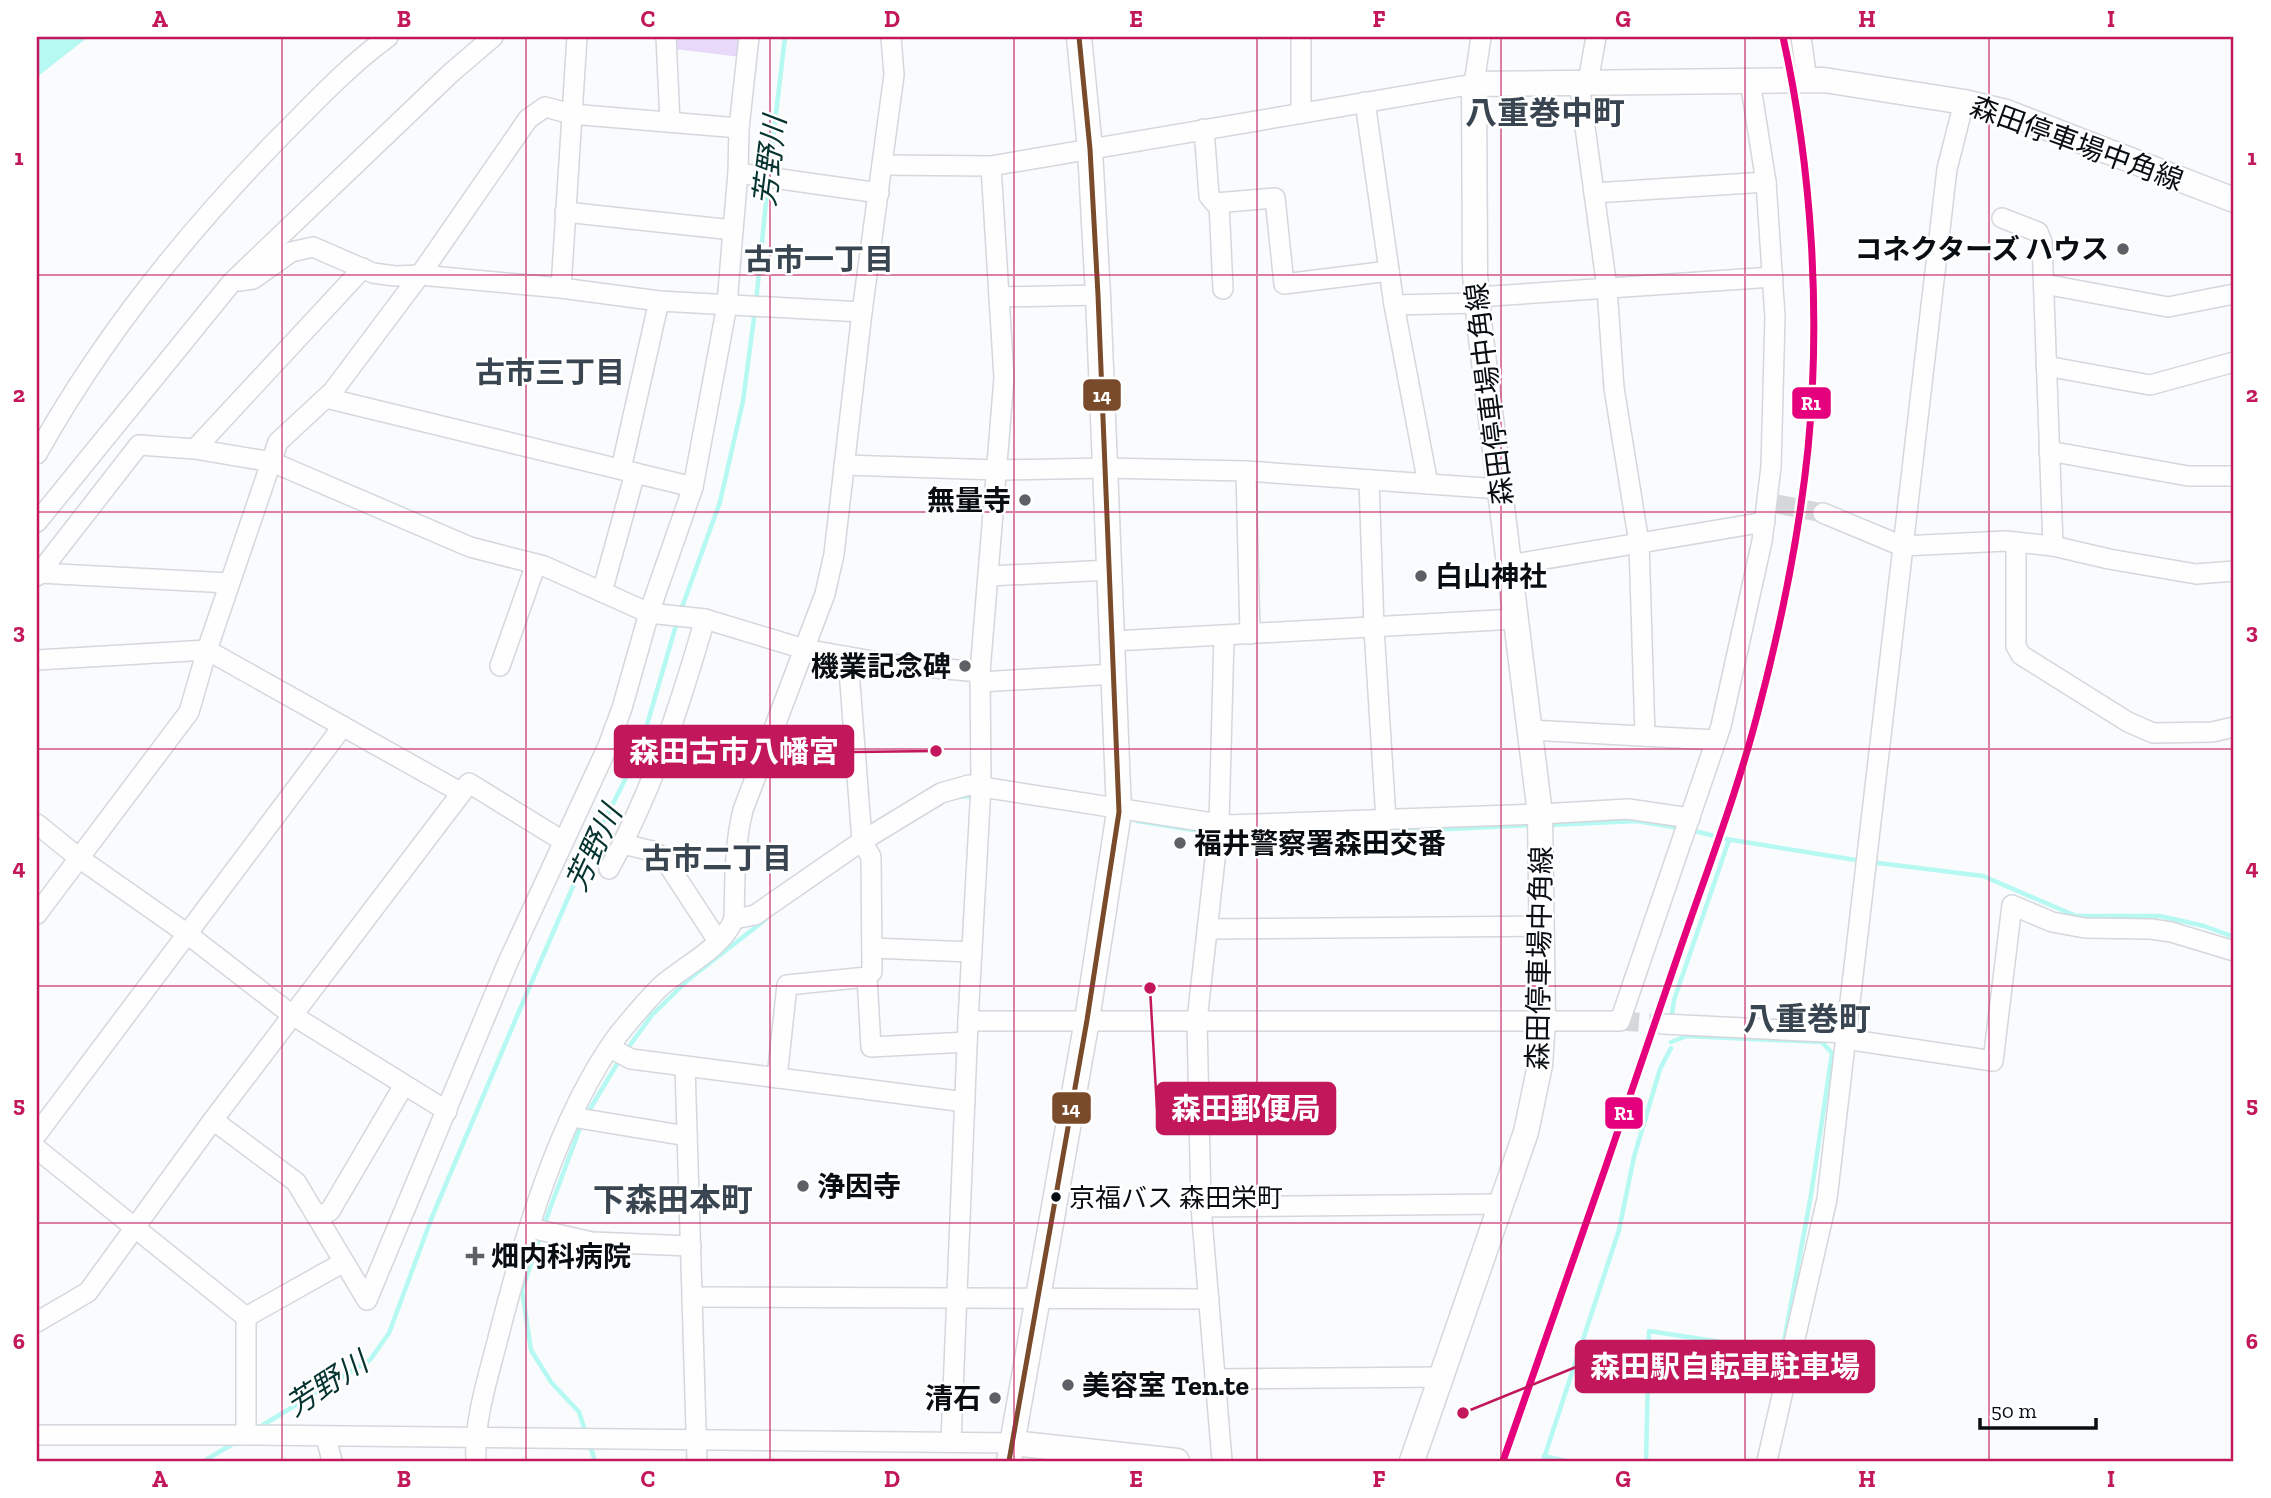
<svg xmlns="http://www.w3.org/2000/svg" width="2271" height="1498" viewBox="0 0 2271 1498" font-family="'Zilla Slab','Noto Sans JP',serif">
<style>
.green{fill:#e8d9fb}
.water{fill:#b6f8f2}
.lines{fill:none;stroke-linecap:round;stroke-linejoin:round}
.stream{stroke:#b6f8f2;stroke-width:4.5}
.minor-tunnel{stroke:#d5d7da;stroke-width:19;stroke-dasharray:19 10;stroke-linecap:butt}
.minor-casing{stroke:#d4d7dc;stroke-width:22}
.major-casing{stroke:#d4d7dc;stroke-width:27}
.minor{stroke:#fefeff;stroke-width:19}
.major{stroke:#fefeff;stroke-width:24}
.bus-1-casing{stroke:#fff;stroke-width:10}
.bus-1{stroke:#7a4b2a;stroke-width:5}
.rail-1-casing{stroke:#fff;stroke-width:12}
.rail-1{stroke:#e5007d;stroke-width:7}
.grid{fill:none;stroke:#c2185b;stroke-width:2;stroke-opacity:0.55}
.poi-dot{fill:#5d6165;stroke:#fff;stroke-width:2.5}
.bus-dot{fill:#090e13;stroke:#fff;stroke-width:2.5}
.labels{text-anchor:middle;stroke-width:5;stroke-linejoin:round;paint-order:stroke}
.bus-label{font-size:26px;fill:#090e13;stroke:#fff;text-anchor:start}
.street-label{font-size:28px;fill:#090e13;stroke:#fff}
.poi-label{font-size:28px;font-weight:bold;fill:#090e13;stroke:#fff;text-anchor:start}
.water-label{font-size:30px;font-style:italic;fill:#043330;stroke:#fff}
.neighbourhood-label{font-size:30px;font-weight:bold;fill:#394551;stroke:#fff}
.quarter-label{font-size:32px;font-weight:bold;fill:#394551;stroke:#fff}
.leader{fill:none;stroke:#c2185b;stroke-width:2.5}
.callout-dot{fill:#c2185b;stroke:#fff;stroke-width:2.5}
.callout{fill:#c2185b;stroke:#c2185b;stroke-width:2.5}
.callout-label{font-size:30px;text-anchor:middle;font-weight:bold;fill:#fff}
.line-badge{stroke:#fff;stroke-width:2.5}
.badge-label{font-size:19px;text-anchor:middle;font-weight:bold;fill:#fff}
.neatline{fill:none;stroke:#c2185b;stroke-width:2.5}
.grid-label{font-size:23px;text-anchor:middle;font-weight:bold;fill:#c2185b}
</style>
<rect width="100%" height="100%" fill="#f9fbfd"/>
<polygon class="green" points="666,37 743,37 740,57 667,48"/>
<polygon class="water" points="37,37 88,37 37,77"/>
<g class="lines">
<g class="stream">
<polyline points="769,173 785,37"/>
<polyline points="756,302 768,182"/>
<polyline points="681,610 720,502 743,401 755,310"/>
<polyline points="957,797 977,796"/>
<polyline points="1137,821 1212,833"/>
<polyline points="1549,825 1637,821 1679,828"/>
<polyline points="1691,830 1726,839 1862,861"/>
<polyline points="1224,836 1329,835 1533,825"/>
<polyline points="1870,862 1983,876 2076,916 2160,916 2204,926 2234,937"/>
<polyline points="1672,1014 1674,1000 1729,840"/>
<polyline points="625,1052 652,1015 688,980 766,919"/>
<polyline points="587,1114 620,1059"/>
<polyline points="544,1225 581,1125"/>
<polyline points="540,1237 522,1290 531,1350 551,1382 579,1412 586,1434"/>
<polyline points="258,1428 370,1360 389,1333 432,1217 520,1009 584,861 639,752 677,622"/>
<polyline points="590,1445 595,1461"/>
<polyline points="1544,1456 1566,1461"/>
<polyline points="204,1461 236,1442"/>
<polyline points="1543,1461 1619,1230 1634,1157 1660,1069 1671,1048"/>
<polyline points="1646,1461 1649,1331 1780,1351 1783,1347 1811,1195 1832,1053 1822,1042 1687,1036 1671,1042"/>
</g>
<g class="minor-tunnel">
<polyline points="1777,504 1823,513"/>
<polyline points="1620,1021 1663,1024"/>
</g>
<g class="minor-casing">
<g id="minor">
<polyline points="666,37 670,122"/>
<polyline points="1801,37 1807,80"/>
<polyline points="1588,82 1596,37"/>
<polyline points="1579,83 1607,288 1614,388 1639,543 1645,736"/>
<polyline points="1365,102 1394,305 1428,484"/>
<polyline points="1301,113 1301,37"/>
<polyline points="1204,129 1209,196 1215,203 1275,198 1284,284 1389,271"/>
<polyline points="882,165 991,166 1474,84 1481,37"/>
<polyline points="738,173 879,193"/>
<polyline points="1594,193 1766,182"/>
<polyline points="1219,203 1223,289"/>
<polyline points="565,212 733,230 738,173 739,128 749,37"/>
<polyline points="2002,218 2038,232 2042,242 2053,546"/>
<polyline points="239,281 253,279 291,252 313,247 373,273 395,276 420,275 561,288 659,301 862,312"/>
<polyline points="2044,284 2168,307 2234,294"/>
<polyline points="561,288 577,37"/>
<polyline points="999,297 1098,295"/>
<polyline points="1477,297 1773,277"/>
<polyline points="1394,305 1477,303"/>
<polyline points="2046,366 2150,385 2234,362"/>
<polyline points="326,398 693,487"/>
<polyline points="195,449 363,268"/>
<polyline points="2049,451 2188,476 2234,476"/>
<path d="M 37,454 C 102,337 185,234 279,138 C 314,103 348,66 388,37"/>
<polyline points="844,465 998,470 1105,468 1246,471 1500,489"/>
<polyline points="621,469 659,301"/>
<polyline points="1246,471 1250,634"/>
<polyline points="1369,480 1374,628 1386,820"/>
<polyline points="1823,513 1902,546 2006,541 2053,546 2109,559 2196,574 2234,571"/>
<polyline points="37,522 232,282 452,72 493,37"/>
<polyline points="2016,542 2016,646 2021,655 2128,722 2153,733 2212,732 2234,727"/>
<polyline points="1509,565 1765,522"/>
<polyline points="39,573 229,583"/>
<polyline points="37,576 139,445 195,449 272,462 470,547 544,566 649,613 705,619 804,649 890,664 980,672"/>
<polyline points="989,576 1110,570"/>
<polyline points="602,592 635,473"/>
<polyline points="1114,641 1516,619"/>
<polyline points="37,660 207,650 460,792"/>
<polyline points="500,666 536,564"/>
<polyline points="980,682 1115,674"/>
<polyline points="1530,730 1716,740"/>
<polyline points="37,824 79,858 186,933 292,1015 447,1111"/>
<polyline points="623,844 652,851 663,857 718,941"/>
<path d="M 609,869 C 653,790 680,705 705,619"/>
<polyline points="37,914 189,712 207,650 278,442 333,391 420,275 528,119 545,107 571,114 739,128"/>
<polyline points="734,919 755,915 862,841 941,793 969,785 1226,825 1540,814 1628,809 1690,818"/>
<polyline points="1207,929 1543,926"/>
<polyline points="872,948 972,952"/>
<polyline points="867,977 871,1047 967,1042"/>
<polyline points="968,1021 1620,1021 1721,726 1762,541 1771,467 1775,317 1766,182 1750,81"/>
<polyline points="1663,1024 1846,1033"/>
<polyline points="1845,1039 1993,1061 2012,905 2052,922 2085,928 2151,929 2171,932 2234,951"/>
<polyline points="610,1048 631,1059 965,1102"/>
<polyline points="685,1066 697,1461"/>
<polyline points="777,1078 787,985 867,977 872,972 871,857 862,841 848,657"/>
<polyline points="572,1117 687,1136"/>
<polyline points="213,1120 296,1182 367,1300 508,962 608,746 622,708 649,613 693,487 727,305 733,230"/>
<polyline points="37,1134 343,726"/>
<polyline points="37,1149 246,1317 246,1435 1013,1443"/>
<polyline points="1201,1207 1502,1204"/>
<polyline points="317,1217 330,1211 404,1085"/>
<polyline points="530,1228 592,1242 691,1246"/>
<polyline points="692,1297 1209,1299"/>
<polyline points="246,1317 344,1262"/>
<polyline points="37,1322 88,1292 213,1120 469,783 563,841"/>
<polyline points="1215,1379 1443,1377"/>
<polyline points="37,1435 246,1435"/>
<polyline points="326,1437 332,1461"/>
<polyline points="951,1442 968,1021 981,786 980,672 1004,378 991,166"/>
<path d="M 476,1461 C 474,1422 486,1384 496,1346 C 521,1247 557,1118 618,1035 C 631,1019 646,1001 660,987 C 683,966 722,949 734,919 C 735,882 734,846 743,810 L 825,594 L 834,554 L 862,312 L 894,75 L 891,37"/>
<polyline points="1222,1461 1201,1207 1197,1020 1219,824 1224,636"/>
<polyline points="1767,1461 1827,1199 1947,169 1964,102"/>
</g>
</g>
<g class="major-casing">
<g id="major">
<polyline points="1013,1443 1177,1461"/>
<polyline points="1009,1461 1087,1020 1119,812 1098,295 1090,149 1079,37"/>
<polyline points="1412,1461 1526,1132 1540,1065 1543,1020 1540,814 1480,330 1475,274 1474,84 1824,80 1964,102 2006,112 2234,200"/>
</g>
</g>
<use href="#minor" class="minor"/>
<use href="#major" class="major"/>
<g class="bus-1-casing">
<polyline id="bus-1" points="1009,1461 1087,1020 1119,812 1098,295 1090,149 1079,37"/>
</g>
<use href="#bus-1" class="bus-1"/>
<g class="rail-1-casing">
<path id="rail-1" d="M 1503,1461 C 1561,1296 1619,1130 1675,964 C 1704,878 1738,792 1760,704 C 1782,620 1799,535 1808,449 C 1821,314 1812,169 1783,37"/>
</g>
<use href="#rail-1" class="rail-1"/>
</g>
<path class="grid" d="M 282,37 L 282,1461M 526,37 L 526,1461M 770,37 L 770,1461M 1014,37 L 1014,1461M 1257,37 L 1257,1461M 1501,37 L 1501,1461M 1745,37 L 1745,1461M 1989,37 L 1989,1461M 37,275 L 2234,275M 37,512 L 2234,512M 37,749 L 2234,749M 37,986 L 2234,986M 37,1223 L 2234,1223"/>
<g class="poi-dot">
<circle cx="2123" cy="249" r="7"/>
<circle cx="1025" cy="500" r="7"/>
<circle cx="1421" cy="576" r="7"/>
<circle cx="965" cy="666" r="7"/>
<circle cx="1180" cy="843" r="7"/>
<circle cx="803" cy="1186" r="7"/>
<path d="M471.5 1245.5h7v7h7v7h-7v7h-7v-7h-7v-7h7z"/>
<circle cx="1068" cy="1385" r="7"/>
<circle cx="995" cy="1398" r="7"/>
</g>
<circle class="bus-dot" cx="1056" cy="1197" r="6"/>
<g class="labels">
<g class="bus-label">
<text x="1069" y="1207">京福バス 森田栄町</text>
</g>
<g class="street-label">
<text transform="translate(2077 143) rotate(20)" y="10">森田停車場中角線</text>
<text transform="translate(1489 394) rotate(-97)" y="10">森田停車場中角線</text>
<text transform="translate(1539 958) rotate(-89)" y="10">森田停車場中角線</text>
</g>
<g class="poi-label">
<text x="2109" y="259" text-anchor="end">コネクターズ ハウス</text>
<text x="1011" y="510" text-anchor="end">無量寺</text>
<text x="1435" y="586">白山神社</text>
<text x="951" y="676" text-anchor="end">機業記念碑</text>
<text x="1194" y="853">福井警察署森田交番</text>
<text x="817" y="1196">浄因寺</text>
<text x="491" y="1266">畑内科病院</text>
<text x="1082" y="1395">美容室 Ten.te</text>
<text x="981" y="1408" text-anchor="end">清石</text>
</g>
<g class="water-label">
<text transform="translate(770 161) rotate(-83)" y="10">芳野川</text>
<text transform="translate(594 848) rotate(-65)" y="10">芳野川</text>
<text transform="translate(327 1384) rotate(-33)" y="10">芳野川</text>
</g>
<g class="neighbourhood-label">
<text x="819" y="270">古市一丁目</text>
<text x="550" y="383">古市三丁目</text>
<text x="717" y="869">古市二丁目</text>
</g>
<g class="quarter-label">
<text x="1545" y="124">八重巻中町</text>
<text x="1807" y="1030">八重巻町</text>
<text x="673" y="1211">下森田本町</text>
</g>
</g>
<path class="leader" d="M936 751L853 752M1150 988L1157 1109M1463 1413L1576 1367"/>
<g class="callout-dot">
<circle cx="936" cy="751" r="7"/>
<circle cx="1150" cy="988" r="7"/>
<circle cx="1463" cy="1413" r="7"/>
</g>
<g class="callout">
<rect x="615" y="726" width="238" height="51" rx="7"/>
<rect x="1157" y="1083" width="178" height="51" rx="7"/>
<rect x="1576" y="1341" width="298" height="51" rx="7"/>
</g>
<g class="callout-label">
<text x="734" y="762">森田古市八幡宮</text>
<text x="1246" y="1119">森田郵便局</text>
<text x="1725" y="1377">森田駅自転車駐車場</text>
</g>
<g class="line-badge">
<rect x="1082" y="378" width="40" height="34" rx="7" fill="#7a4b2a"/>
<rect x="1791" y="386" width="41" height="34" rx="7" fill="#e5007d"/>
<rect x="1051" y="1091" width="41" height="34" rx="7" fill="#7a4b2a"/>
<rect x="1604" y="1096" width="40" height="34" rx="7" fill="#e5007d"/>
</g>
<g class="badge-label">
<text x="1102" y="402">14</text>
<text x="1811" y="410">R1</text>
<text x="1071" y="1115">14</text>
<text x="1624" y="1120">R1</text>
</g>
<rect width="2271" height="1498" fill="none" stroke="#ffffff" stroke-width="77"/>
<path d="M1980 1418v10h116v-10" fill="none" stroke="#090e13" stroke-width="3.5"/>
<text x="1991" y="1418" font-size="21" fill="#090e13" stroke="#ffffff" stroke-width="5" paint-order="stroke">50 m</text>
<rect x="38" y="38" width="2194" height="1422" class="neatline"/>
<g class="grid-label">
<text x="160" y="27">A</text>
<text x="404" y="27">B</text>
<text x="648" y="27">C</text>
<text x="892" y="27">D</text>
<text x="1136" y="27">E</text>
<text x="1379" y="27">F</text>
<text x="1623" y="27">G</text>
<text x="1867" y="27">H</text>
<text x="2111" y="27">I</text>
<text x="19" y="165">1</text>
<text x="2252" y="165">1</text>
<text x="19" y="402">2</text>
<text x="2252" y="402">2</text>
<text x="19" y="639">3</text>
<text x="2252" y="639">3</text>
<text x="19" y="875">4</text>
<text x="2252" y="875">4</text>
<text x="19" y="1112">5</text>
<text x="2252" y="1112">5</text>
<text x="19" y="1349">6</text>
<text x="2252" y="1349">6</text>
<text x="160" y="1487">A</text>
<text x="404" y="1487">B</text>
<text x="648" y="1487">C</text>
<text x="892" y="1487">D</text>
<text x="1136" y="1487">E</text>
<text x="1379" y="1487">F</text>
<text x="1623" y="1487">G</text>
<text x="1867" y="1487">H</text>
<text x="2111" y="1487">I</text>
</g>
</svg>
